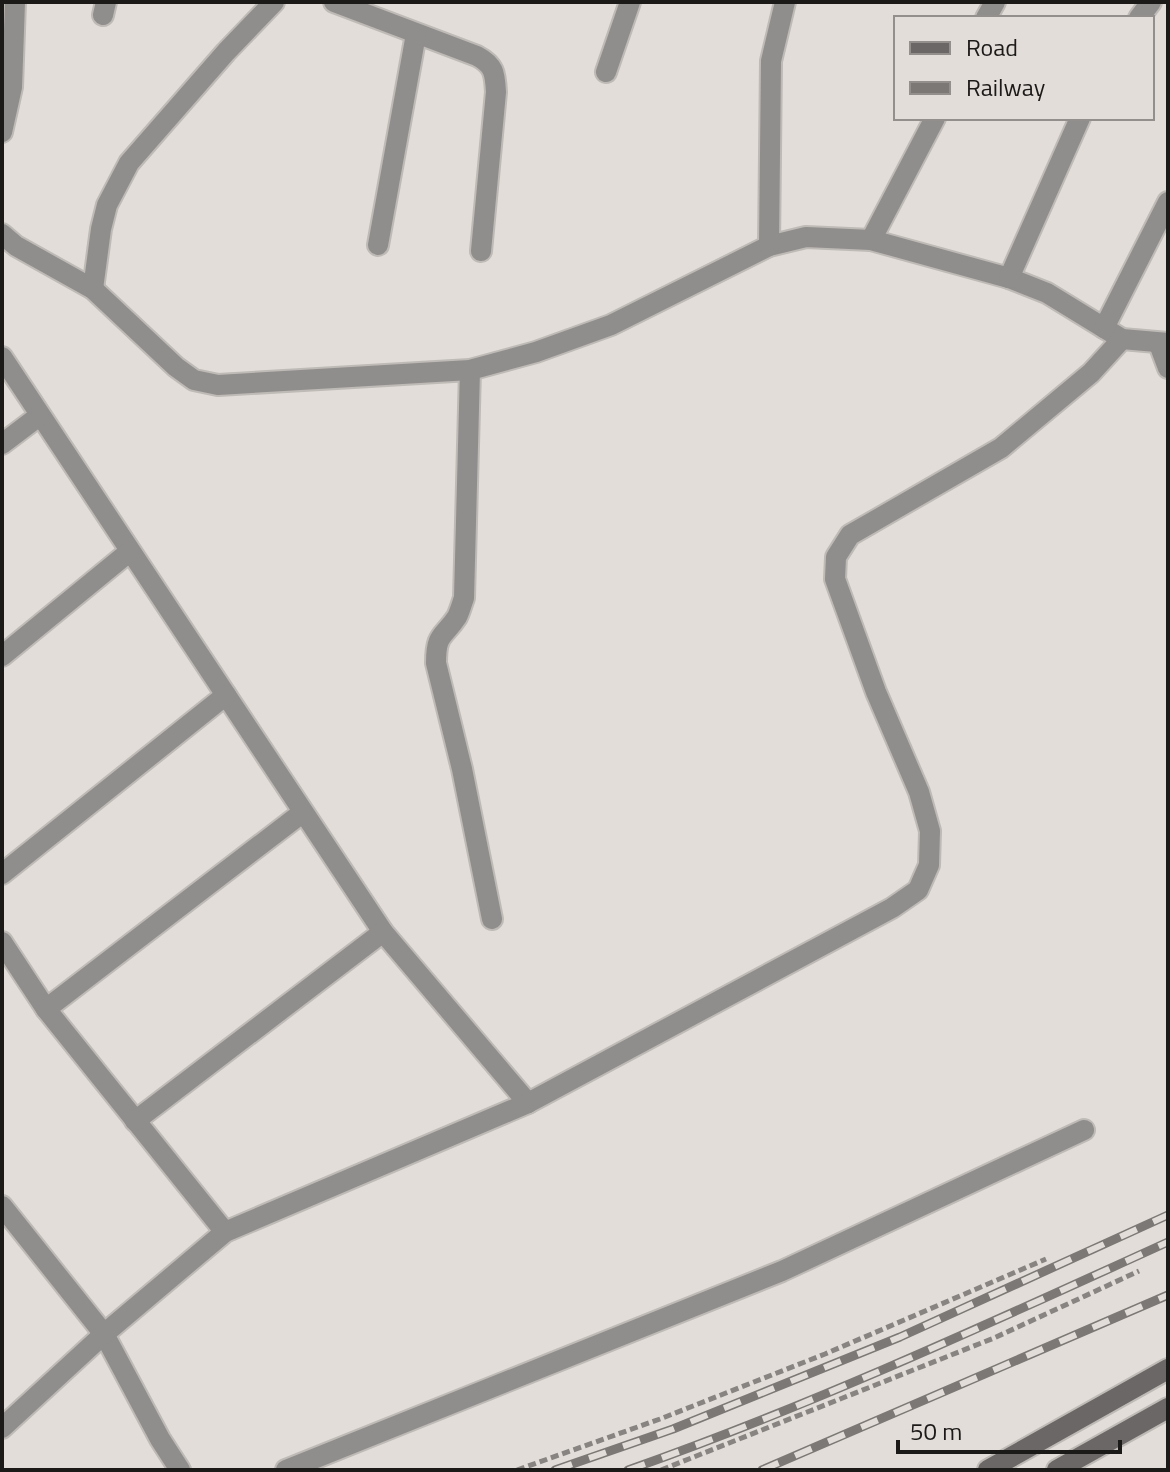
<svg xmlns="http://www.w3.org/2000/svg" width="1170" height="1472" viewBox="0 0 1170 1472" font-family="'Titillium Web',sans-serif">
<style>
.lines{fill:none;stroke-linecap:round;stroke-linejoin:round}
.street-casing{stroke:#bebab6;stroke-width:24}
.secondary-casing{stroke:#bebab6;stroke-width:24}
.path{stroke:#878481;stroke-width:5;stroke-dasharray:8 4;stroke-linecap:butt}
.street{stroke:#908d8d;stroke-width:20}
.secondary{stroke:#6b6766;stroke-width:20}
.rail-casing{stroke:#7b7875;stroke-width:9}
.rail{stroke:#e2ddd9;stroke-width:6;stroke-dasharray:18;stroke-linecap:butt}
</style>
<rect width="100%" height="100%" fill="#e2ddd9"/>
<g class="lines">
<g class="street-casing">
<g id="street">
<path d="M 334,2 L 477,56 C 494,65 495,73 496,92 L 481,251"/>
<polyline points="103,15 106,2"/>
<polyline points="986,18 995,2"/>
<polyline points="1139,18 1151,2"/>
<polyline points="606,72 630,2"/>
<polyline points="2,132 12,87 15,2"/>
<polyline points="2,234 16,246 93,289 176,367 194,380 218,385 470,370 536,352 611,325 769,246 806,237 871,240 1009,278 1047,293 1122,339 1168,343"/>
<polyline points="871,240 935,118"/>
<polyline points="378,245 416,34"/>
<polyline points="769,246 771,61 785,2"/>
<polyline points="1009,278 1080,118"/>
<polyline points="93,289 101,229 107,205 129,163 226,52 274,2"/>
<polyline points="1104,328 1168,202"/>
<polyline points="1159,344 1168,368"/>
<polyline points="2,357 383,932 528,1103"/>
<path d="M 470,370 L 464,598 C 462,603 460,611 457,617 C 443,638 436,633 436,663 L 462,769 L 492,919"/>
<polyline points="2,444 39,416"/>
<polyline points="2,656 129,552"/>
<polyline points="2,874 226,695"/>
<polyline points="2,942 46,1009 225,1232"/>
<polyline points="46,1009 302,813"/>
<polyline points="135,1121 383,932"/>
<polyline points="2,1206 104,1334 160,1439 180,1470"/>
<polyline points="2,1428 104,1334 225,1232 528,1103 892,908 918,890 929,865 930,831 919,792 876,692 835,579 836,557 850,535 1001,448 1091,373 1122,339"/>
<polyline points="286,1470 782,1271 1084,1130"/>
</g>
</g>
<g class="secondary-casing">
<g id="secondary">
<polyline points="988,1470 1168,1369"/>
<polyline points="1057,1470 1168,1408"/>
</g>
</g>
<g class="path">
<polyline points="517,1470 660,1419 825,1354 1046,1259"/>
<polyline points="661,1470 994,1338 1139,1271"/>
</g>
<use href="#street" class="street"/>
<use href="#secondary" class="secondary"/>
<g class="rail-casing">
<g id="rail">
<polyline points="555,1470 673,1429 900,1337 1168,1215"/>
<path d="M 628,1470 C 813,1405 990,1323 1168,1242"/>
<polyline points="762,1470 1168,1295"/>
</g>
</g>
<use href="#rail" class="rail"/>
</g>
<rect width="1170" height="1472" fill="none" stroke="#1c1a19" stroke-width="8"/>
<rect x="894" y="16" width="260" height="104" fill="#e2ddd9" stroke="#938f8c" stroke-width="2"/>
<rect x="910" y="42" width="40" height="12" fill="#6b6766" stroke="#938f8c" stroke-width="2"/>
<text x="966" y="56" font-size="24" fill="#1c1a19">Road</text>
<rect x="910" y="82" width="40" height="12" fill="#7b7875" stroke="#938f8c" stroke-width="2"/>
<text x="966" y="96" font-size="24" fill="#1c1a19">Railway</text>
<path d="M898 1440v12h222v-12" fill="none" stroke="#1c1a19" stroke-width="4"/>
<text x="910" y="1440" font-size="24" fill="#1c1a19" stroke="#e2ddd9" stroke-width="6" paint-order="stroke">50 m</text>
</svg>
